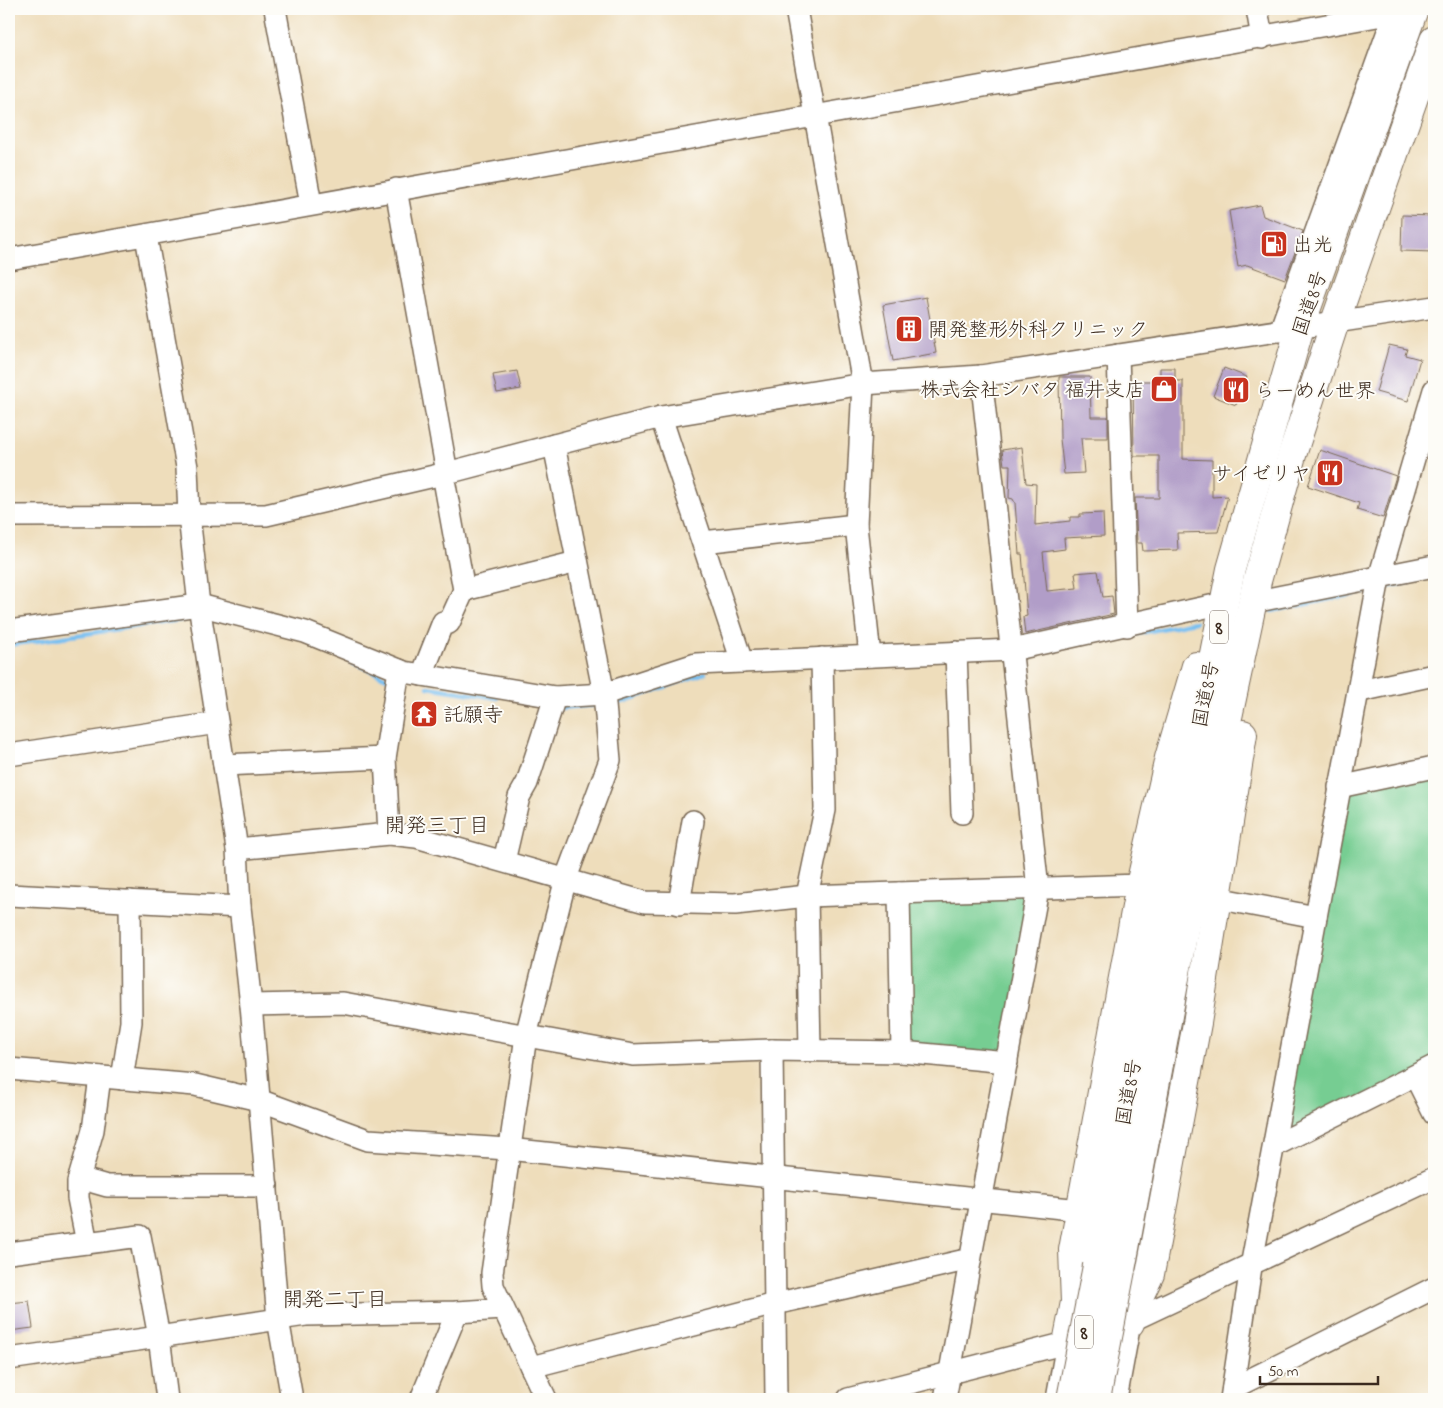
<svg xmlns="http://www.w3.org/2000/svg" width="1443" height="1408" viewBox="0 0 1443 1408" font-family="'Indie Flower','Klee One',sans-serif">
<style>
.green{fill:#76cd92;stroke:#587c58}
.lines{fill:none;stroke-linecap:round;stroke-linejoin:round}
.stream{stroke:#79c0f1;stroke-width:4.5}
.building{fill:#b19dc8}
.minor-casing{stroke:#7a6955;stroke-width:24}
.highway-casing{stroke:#7a6955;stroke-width:30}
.minor{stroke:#fff;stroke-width:21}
.highway{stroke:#fff;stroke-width:28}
.highway-bridge-casing{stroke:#7a6955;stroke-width:30;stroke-linecap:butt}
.highway-bridge{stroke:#fff;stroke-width:28}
.labels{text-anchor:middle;stroke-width:4;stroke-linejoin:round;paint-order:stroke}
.shield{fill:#fdfcf7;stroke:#75695f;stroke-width:1}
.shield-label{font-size:19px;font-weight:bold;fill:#3b2a1e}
.poi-label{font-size:20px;fill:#3b2a1e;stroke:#fdfcf7;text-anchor:start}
.street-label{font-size:20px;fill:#3b2a1e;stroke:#fdfcf7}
.neighbourhood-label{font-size:21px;fill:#3b2a1e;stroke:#fdfcf7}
</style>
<rect width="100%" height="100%" fill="#fdfcf7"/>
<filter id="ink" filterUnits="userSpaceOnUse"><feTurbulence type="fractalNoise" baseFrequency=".02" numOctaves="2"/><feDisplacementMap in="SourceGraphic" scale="10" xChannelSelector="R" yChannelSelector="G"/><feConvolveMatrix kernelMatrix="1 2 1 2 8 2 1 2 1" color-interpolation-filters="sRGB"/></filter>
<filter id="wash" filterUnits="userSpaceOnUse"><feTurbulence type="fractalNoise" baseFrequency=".0096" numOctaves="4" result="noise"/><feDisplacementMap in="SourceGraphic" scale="20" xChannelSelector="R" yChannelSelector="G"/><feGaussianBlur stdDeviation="1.12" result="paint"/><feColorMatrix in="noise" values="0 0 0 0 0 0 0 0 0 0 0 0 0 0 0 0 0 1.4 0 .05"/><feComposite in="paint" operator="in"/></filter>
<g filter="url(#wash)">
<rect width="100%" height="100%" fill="#edb"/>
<g class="green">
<polygon points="1434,767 1434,1066 1274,1146 1339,787"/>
<polygon points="1032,889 1007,1062 902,1052 902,893"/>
</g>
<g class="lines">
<g class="stream">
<polyline points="1382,588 1409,582"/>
<polyline points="1272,611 1370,591"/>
<polyline points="1116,638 1195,622"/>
<polyline points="9,645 194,618"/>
<polyline points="350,661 391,680"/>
<polyline points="428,687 497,698"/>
<polyline points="611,704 620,703 705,673"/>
<polyline points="559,708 598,705"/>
</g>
</g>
<g id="blocks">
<g class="building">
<polygon points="1260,205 1263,216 1303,231 1285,279 1247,265 1238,267 1229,211"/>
<polygon points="1402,215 1434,216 1434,252 1401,251"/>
<polygon points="926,297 936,353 893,361 883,305"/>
<polygon points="1389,345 1407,349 1405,355 1420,359 1408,401 1376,392"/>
<polygon points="1160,368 1175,368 1175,381 1183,381 1183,459 1212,460 1212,497 1228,496 1218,532 1177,533 1178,550 1143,551 1142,543 1137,543 1135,498 1159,498 1159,456 1134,456 1133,381 1160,381"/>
<polygon points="1224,368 1247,377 1236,405 1213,396"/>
<polygon points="517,371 521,389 497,393 493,375"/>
<polygon points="1059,377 1090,377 1091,417 1108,417 1108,438 1081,438 1084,473 1064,474 1060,439"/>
<polygon points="1022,447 1026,483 1036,484 1035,525 1070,521 1070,517 1080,517 1080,514 1103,513 1104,536 1064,538 1065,549 1043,552 1047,591 1077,588 1075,573 1098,571 1103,597 1112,596 1114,614 1025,634 1023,617 1027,616 1022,554 1019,554 1015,503 1013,499 1009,498 1010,465 1004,465 1002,450"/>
<polygon points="1320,450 1396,476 1383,518 1357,510 1359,503 1308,486"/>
<polygon points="29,1301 33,1328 9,1331 9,1303"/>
</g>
</g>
</g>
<g filter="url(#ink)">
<use href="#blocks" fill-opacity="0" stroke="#7a6955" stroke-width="1"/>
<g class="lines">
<g class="minor-casing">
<g id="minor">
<polyline points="275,9 311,204"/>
<polyline points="796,9 863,384 856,525 870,656"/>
<polyline points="1257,9 1262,38"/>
<polyline points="396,189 447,473"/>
<polyline points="146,236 187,467 189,516 199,605 237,849 240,907 251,1005 278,1319 292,1399"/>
<polyline points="9,259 1394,13"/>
<polyline points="1280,331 1396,9"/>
<polyline points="1118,355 1127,626"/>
<polyline points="661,417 742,662"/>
<polyline points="9,516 266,515 447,473 661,417 863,384 981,376 1434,307"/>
<polyline points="703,542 856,525"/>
<polyline points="464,590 577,562"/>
<polyline points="1253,602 1434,566"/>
<polyline points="9,631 199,605 305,632 404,672 555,697 604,694 696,664 1012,650 1224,603"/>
<polyline points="956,652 962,813"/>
<polyline points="422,675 443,622 449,623 464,590 443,474"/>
<polyline points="1360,691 1434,675"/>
<polyline points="9,755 217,723"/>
<polyline points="224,765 385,758"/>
<polyline points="1339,787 1434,767"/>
<polyline points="389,834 385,758 399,670"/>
<polyline points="237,849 389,834 416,837 645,902 735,904 807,896 1140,885"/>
<polyline points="504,861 519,797 527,783 555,697"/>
<polyline points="899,893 902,1052"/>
<polyline points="9,895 240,907"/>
<polyline points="1216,898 1316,917"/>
<polyline points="679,904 693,821"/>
<polyline points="251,1005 343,1003 633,1055 772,1050 902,1052 1007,1062"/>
<polyline points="772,1050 776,1399"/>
<polyline points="810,1050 807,896 825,810 822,658"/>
<polyline points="9,1069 195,1085 259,1100 368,1140 508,1149 1080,1210"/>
<polyline points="1415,1076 1434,1114"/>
<polyline points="122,1079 131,1022 130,901"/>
<polyline points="1274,1146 1434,1066"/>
<polyline points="79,1178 107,1186 267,1186"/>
<polyline points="87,1243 78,1198 78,1182 93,1130 100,1077"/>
<polyline points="9,1253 140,1236 159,1337 167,1399"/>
<polyline points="1120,1326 1434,1178"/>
<polyline points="9,1359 306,1315 457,1312 503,1309"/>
<polyline points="531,1367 775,1304 970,1259"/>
<polyline points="1233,1388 1434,1288"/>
<polyline points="421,1399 457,1312"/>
<polyline points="546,1399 493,1286 492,1273 526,1036 566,878 610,760 604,694 554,445"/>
<polyline points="848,1399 1082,1339"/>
<polyline points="945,1399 1038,889 981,376"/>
<polyline points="1057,1399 1067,1343"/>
<polyline points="1116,1399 1130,1323"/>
<polyline points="1231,1399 1251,1267 1379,578 1434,390"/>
</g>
</g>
<g class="highway-casing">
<g id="highway">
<polyline points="1097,1266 1151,967 1231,569 1300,327 1414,9"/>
<polyline points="1121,1270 1192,886 1257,581 1292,455 1335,322 1434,40"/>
<polyline points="1130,1323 1135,1305 1150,1274 1197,1023 1243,734"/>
<polyline points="1067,1343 1075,1302 1073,1250 1140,885 1169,758 1196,666"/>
</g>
</g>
<use href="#minor" class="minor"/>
<use href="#highway" class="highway"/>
<g class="highway-bridge-casing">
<g id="highway-bridge">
<polyline points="1071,1399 1097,1266"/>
<polyline points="1096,1399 1121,1270"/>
</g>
</g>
<use href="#highway-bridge" class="highway-bridge"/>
</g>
</g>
<defs>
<g id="fuel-square" transform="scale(1.4375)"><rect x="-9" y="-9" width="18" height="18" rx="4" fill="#c8321e" stroke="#fdfcf7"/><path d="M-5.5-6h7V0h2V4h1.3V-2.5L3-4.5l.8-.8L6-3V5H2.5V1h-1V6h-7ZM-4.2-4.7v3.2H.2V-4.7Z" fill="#fff"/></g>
<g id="building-square" transform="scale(1.4375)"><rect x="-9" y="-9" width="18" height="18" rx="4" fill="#c8321e" stroke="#fdfcf7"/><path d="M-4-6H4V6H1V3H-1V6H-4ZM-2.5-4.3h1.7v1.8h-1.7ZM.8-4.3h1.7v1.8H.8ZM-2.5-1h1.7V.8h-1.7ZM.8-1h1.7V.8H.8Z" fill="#fff"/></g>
<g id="shop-square" transform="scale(1.4375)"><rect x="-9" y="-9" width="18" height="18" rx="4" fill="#c8321e" stroke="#fdfcf7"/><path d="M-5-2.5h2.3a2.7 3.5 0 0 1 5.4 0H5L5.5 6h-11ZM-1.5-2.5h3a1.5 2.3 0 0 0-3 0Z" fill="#fff"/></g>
<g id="restaurant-square" transform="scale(1.4375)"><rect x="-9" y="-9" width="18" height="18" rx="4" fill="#c8321e" stroke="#fdfcf7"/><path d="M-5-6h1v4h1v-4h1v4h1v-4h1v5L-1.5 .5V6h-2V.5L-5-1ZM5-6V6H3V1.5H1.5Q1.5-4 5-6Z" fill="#fff"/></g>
<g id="temple-square" transform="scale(1.4375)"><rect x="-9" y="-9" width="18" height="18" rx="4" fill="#c8321e" stroke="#fdfcf7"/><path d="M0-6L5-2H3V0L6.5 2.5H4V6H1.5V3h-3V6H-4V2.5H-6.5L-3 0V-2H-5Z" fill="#fff"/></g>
</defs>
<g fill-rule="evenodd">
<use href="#fuel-square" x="1274" y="244"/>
<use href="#building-square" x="909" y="329"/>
<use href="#shop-square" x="1164" y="389"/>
<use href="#restaurant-square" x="1236" y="390"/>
<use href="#restaurant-square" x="1330" y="473"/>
<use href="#temple-square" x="424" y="714"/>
</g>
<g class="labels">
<g class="shield">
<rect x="1210" y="610.5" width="18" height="33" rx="4"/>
<rect x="1075" y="1315.5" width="18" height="33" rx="4"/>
</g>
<g class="shield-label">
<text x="1219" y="634">8</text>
<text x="1084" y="1339">8</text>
</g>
<g class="poi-label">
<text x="1293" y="251">出光</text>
<text x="928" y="336">開発整形外科クリニック</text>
<text x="1145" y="396" text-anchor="end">株式会社シバタ 福井支店</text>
<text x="1255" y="397">らーめん世界</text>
<text x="1311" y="480" text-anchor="end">サイゼリヤ</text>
<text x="443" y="721">託願寺</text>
</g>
<g class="street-label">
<text transform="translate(1309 303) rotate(-71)" y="7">国道8号</text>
<text transform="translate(1205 694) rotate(-79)" y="7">国道8号</text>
<text transform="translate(1128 1092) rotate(-80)" y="7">国道8号</text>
</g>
<g class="neighbourhood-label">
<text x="437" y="832">開発三丁目</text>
<text x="335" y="1306">開発二丁目</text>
</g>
</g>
<rect width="1443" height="1408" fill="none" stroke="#fdfcf7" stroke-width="30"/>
<path d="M1260 1376v8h118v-8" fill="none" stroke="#3b2a1e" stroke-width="2.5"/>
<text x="1268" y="1376" font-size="15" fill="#3b2a1e" stroke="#fdfcf7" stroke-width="4" paint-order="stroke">50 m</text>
</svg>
